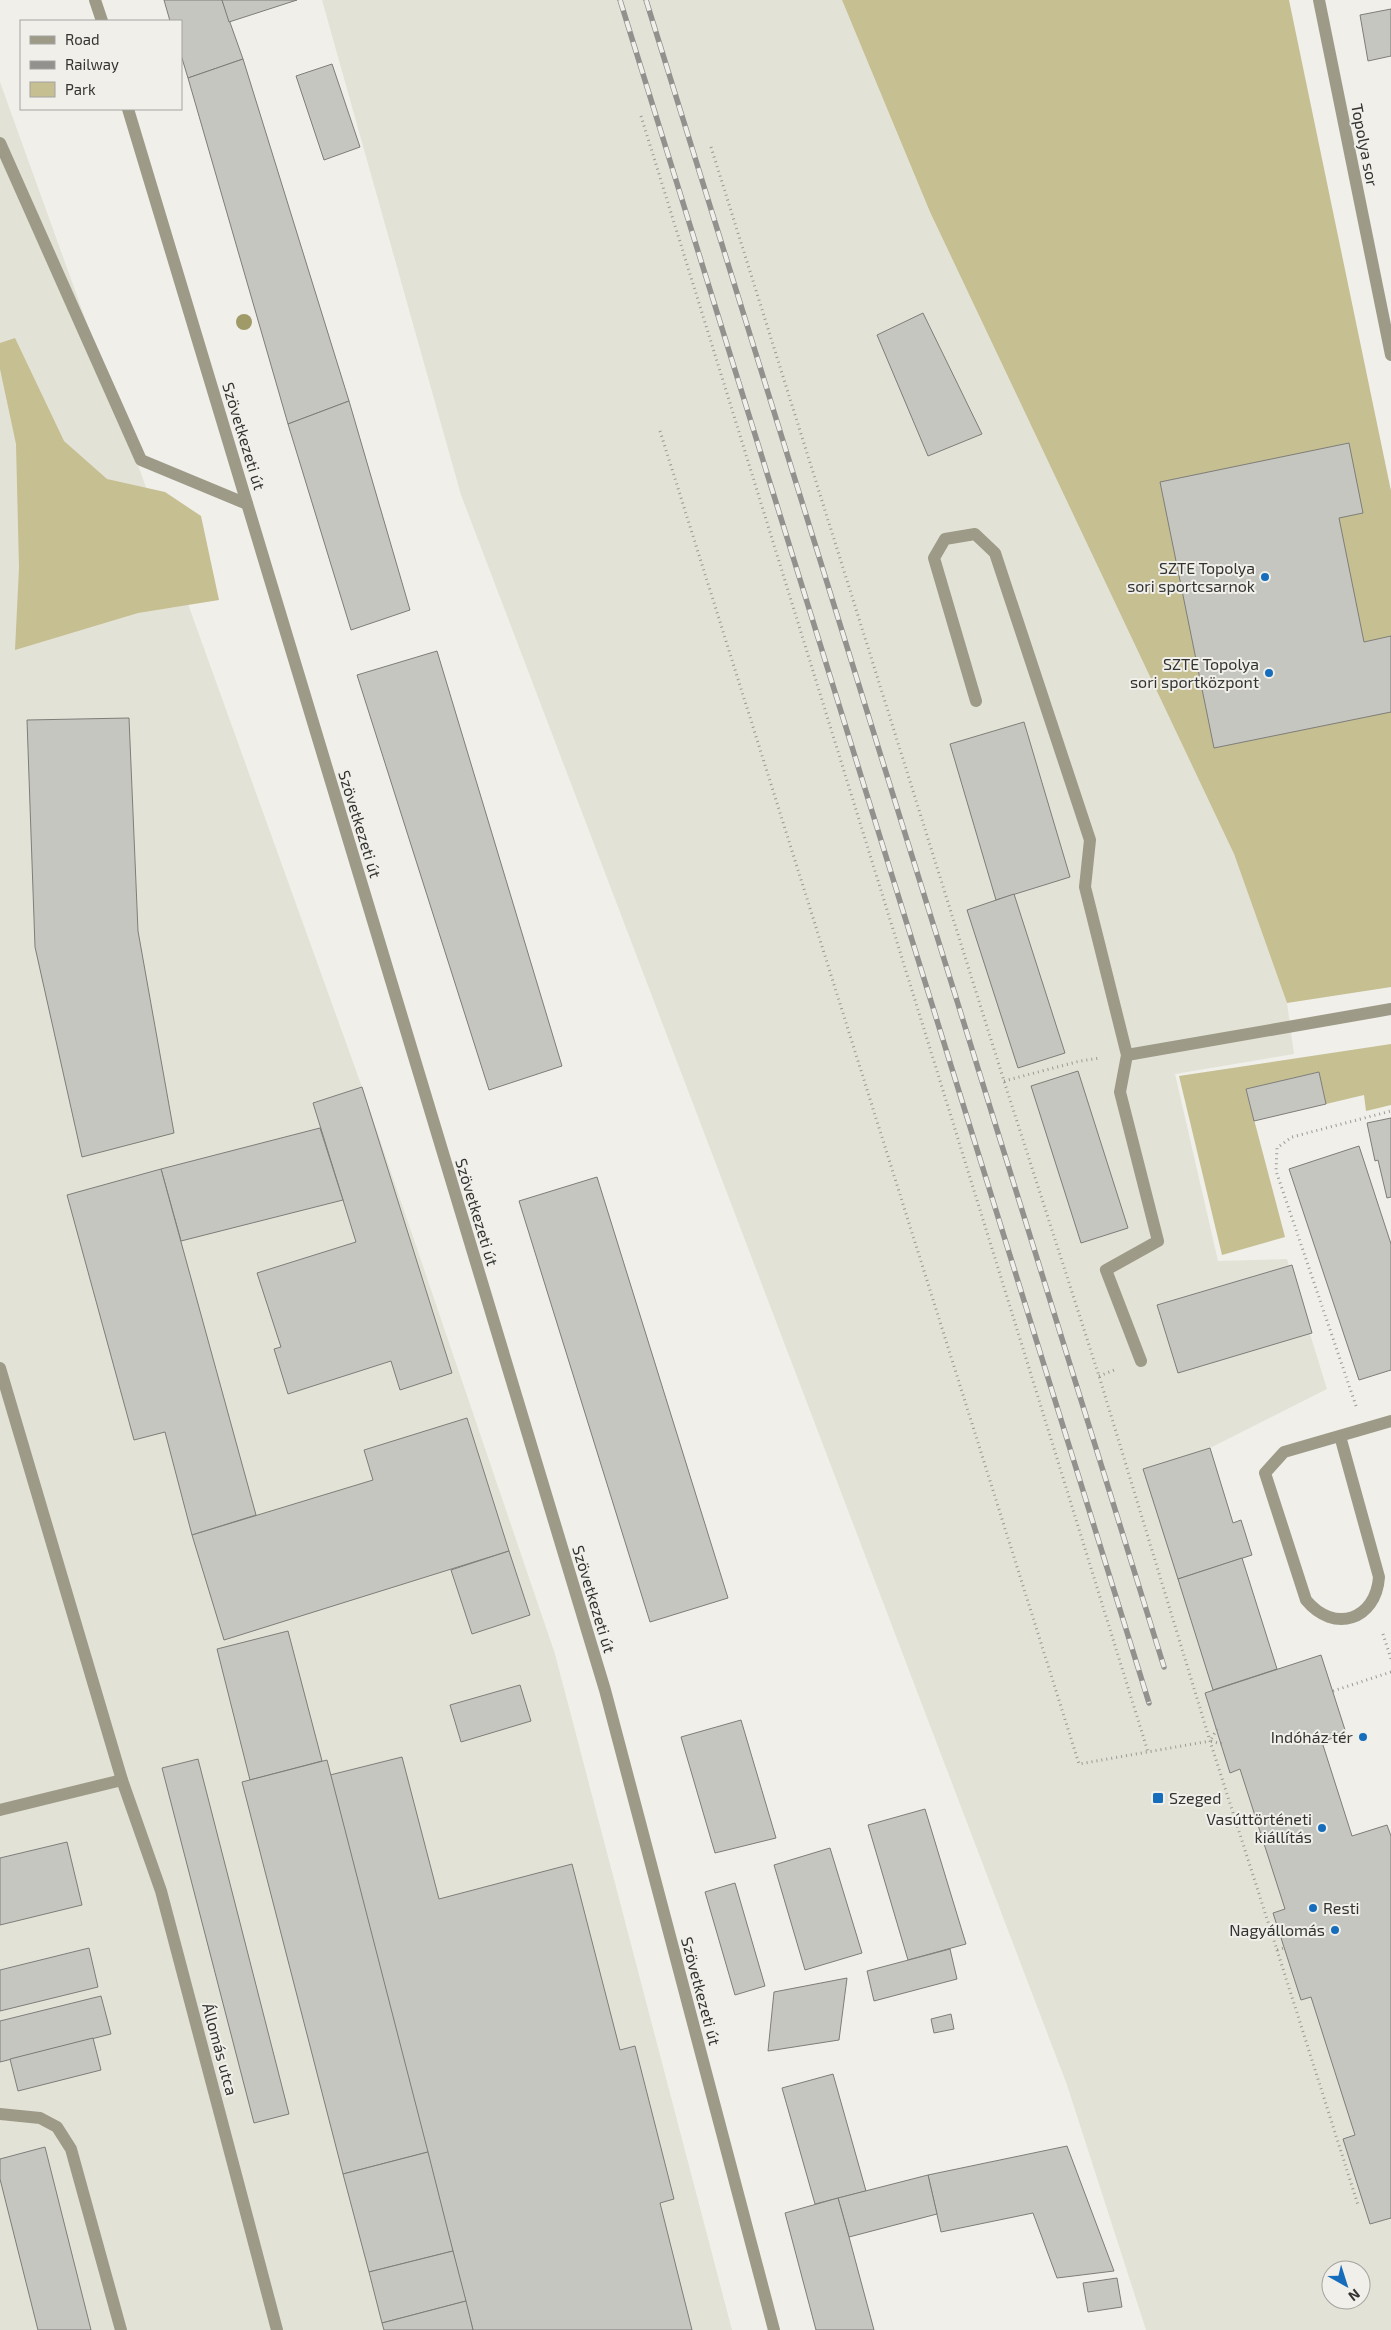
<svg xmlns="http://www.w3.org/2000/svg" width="1391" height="2330" viewBox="0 0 1391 2330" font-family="'Exo 2',sans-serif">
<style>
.built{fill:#e3e2d6;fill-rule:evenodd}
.green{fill:#c5bf91}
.building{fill:#c6c6c1;stroke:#7e7d79}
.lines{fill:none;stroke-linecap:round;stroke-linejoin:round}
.path{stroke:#9a9a96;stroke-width:3;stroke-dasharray:1 4;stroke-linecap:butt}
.minor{stroke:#9d9b87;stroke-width:12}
.rail-casing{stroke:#92918e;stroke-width:5.5}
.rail{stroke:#f0efea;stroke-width:4;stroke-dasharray:11;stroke-linecap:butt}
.tree{fill:#a09a69}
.poi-dot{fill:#166dbb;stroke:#f0efea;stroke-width:2}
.labels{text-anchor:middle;stroke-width:4;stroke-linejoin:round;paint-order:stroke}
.street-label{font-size:16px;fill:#333331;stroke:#f0efea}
.poi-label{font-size:16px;fill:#333331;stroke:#f0efea;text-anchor:end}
</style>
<rect width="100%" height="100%" fill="#f0efea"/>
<g class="built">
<path d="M 322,0 L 842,0 L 930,212 L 1234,854 L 1287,1003 L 1294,1054 L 1175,1074 L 1218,1261 L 1287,1259 L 1327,1389 L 1210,1448 L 1233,1522 L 1241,1520 L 1252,1555 L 1242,1558 L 1277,1669 L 1321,1655 L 1346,1733 L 1322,1742 L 1352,1836 L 1387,1825 L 1391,1836 L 1391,2330 L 1146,2330 L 1067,2085 L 461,495 ZM 1331,2270 L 1361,2270 L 1361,2300 L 1331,2300 Z"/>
<polygon points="0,82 362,1087 555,1654 732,2330 0,2330"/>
</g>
<g class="green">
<polygon points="842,0 1289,0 1391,491 1391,987 1287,1003 1234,854 930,212"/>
<polygon points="15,338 64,441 107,479 165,492 201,516 219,600 138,613 15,650 19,568 16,444 0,369 0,343"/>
<polygon points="1391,1044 1391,1105 1366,1111 1364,1095 1326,1104 1319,1072 1246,1089 1285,1237 1222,1255 1179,1076"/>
</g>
<g class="building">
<polygon points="164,0 222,0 243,59 188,78 181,55 181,21 170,21"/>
<polygon points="222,0 297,0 229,22"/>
<polygon points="1391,9 1391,56 1368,61 1360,15"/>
<polygon points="243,59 349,401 288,424 188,78"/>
<polygon points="332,64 360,147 324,160 296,76"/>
<polygon points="923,313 982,434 928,456 877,335"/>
<polygon points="349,401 410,610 351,630 288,424"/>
<polygon points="1349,443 1363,513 1339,518 1364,642 1391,636 1391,712 1214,748 1160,482"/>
<polygon points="437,651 562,1066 489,1090 357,675"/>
<polygon points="129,718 138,931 174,1133 82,1157 35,947 27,720"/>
<polygon points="1024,722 1070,877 996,900 950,744"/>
<polygon points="1014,894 1065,1053 1018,1068 967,910"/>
<polygon points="1078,1071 1128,1228 1081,1243 1031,1086"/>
<polygon points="1319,1072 1326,1104 1254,1121 1246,1089"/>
<polygon points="362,1087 452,1373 400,1390 391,1361 288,1394 274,1349 281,1347 257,1273 356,1242 313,1103"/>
<polygon points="1391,1118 1391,1197 1387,1198 1378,1160 1375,1161 1367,1123"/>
<polygon points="320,1128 343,1200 181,1241 161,1169"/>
<polygon points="1359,1146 1391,1244 1391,1370 1359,1380 1289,1169"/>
<polygon points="161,1169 256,1515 192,1535 165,1432 134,1440 67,1195"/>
<polygon points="597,1177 728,1598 650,1622 519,1201"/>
<polygon points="1292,1265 1312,1333 1178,1373 1157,1305"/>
<polygon points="467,1418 509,1551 224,1640 192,1535 373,1480 364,1450"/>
<polygon points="1210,1448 1233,1523 1241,1520 1252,1555 1178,1579 1143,1469"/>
<polygon points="509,1551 530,1615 472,1634 451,1570"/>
<polygon points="1242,1558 1277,1669 1213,1690 1178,1579"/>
<polygon points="288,1631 322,1761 250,1780 217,1649"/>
<polygon points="1321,1655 1346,1733 1322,1742 1352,1836 1387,1825 1391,1836 1391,2218 1370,2224 1343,2139 1355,2135 1311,1997 1301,2000 1273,1913 1285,1909 1240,1769 1230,1773 1205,1693"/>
<polygon points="520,1685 531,1721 461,1742 450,1705"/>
<polygon points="741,1720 776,1838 715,1853 681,1737"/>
<polygon points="402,1757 439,1899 572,1864 620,2050 635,2046 674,2199 660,2203 692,2330 473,2330 330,1775"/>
<polygon points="198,1759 289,2114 254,2123 162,1768"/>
<polygon points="327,1760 428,2152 343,2174 242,1782"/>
<polygon points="925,1809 966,1944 908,1960 868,1825"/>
<polygon points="67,1842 82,1905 0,1925 0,1858"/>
<polygon points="830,1848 862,1953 805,1970 774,1865"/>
<polygon points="735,1883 765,1986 735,1995 705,1892"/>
<polygon points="89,1948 98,1987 0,2011 0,1970"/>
<polygon points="950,1949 957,1979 874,2001 867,1971"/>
<polygon points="847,1978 839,2040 768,2051 774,1992"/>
<polygon points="101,1996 111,2034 0,2062 0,2021"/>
<polygon points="951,2014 954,2029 934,2033 931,2019"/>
<polygon points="93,2038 101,2070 18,2091 10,2059"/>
<polygon points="833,2074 866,2191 815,2204 782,2088"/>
<polygon points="1067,2146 1114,2271 1057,2278 1033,2213 941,2232 928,2175"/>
<polygon points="45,2147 91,2330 38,2330 0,2179 0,2159"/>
<polygon points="428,2152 453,2251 369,2272 343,2174"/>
<polygon points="928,2175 937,2214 849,2237 838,2198"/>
<polygon points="838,2198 849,2237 874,2330 816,2330 785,2213"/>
<polygon points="453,2251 466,2301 382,2323 369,2272"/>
<polygon points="1117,2278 1122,2307 1088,2312 1083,2283"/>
<polygon points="466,2301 473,2330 384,2330 382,2323"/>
</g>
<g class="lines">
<g class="path">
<polyline points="641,116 1148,1752"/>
<polyline points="711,147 1004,1081 1099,1376 1210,1741 1277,1950 1284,1948"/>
<polyline points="660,431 1079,1764 1210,1741"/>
<polyline points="1004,1081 1080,1061 1100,1058"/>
<polyline points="1099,1376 1117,1369"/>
<polyline points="1356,1406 1276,1171 1277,1148 1292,1137 1391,1111"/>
<polyline points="1383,1634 1391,1659"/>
<polyline points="1333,1691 1391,1672"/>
<polyline points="1217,1729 1210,1741 1222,1744"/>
<polyline points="1277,1950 1358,2205"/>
</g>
<g class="minor">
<polyline points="95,0 102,21"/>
<polyline points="1319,0 1391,355"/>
<polyline points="128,109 605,1690 774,2330"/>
<polyline points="0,143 141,460 247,504"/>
<polyline points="976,701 934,558 945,539 975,534 995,553 1090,840 1085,887 1127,1055 1120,1092 1158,1241 1106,1270 1141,1361"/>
<polyline points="1127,1055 1391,1009"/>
<polyline points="0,1368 122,1780 161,1891 277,2330"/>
<path d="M 1340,1436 L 1379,1577 C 1376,1620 1334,1634 1306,1600 L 1265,1473 L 1284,1452 L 1391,1421"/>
<polyline points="0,1810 122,1780"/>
<polyline points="0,2114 40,2118 57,2127 71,2149 121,2330"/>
</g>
<g class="rail-casing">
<g id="rail">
<polyline points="620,0 1149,1703"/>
<polyline points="646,0 1164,1667"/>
</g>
</g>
<use href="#rail" class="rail"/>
</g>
<circle class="tree" cx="244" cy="322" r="8"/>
<g class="poi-dot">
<circle cx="1265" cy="577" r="5"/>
<circle cx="1269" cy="673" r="5"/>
<circle cx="1363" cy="1737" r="5"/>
<rect x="1152" y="1792" width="12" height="12" rx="2.5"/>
<circle cx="1322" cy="1828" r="5"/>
<circle cx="1313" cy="1908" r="5"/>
<circle cx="1335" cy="1930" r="5"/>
</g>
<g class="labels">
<g class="street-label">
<text transform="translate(1365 145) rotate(79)" y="6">Topolya sor</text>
<text transform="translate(244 436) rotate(73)" y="6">Szövetkezeti út</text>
<text transform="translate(360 824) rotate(73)" y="6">Szövetkezeti út</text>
<text transform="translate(477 1212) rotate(73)" y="6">Szövetkezeti út</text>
<text transform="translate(594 1599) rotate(73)" y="6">Szövetkezeti út</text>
<text transform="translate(701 1991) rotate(75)" y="6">Szövetkezeti út</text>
<text transform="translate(220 2049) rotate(75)" y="6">Állomás utca</text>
</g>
<g class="poi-label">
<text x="1255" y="574">SZTE Topolya<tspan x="1255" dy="18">sori sportcsarnok</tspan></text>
<text x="1259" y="670">SZTE Topolya<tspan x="1259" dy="18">sori sportközpont</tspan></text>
<text x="1353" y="1743">Indóház tér</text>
<text x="1169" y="1804" text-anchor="start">Szeged</text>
<text x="1312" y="1825">Vasúttörténeti<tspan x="1312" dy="18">kiállítás</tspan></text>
<text x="1323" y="1914" text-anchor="start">Resti</text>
<text x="1325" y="1936">Nagyállomás</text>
</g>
</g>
<rect x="20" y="20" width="162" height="90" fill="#f0efea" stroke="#a4a4a0"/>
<rect x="30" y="36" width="25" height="8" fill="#9d9b87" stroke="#a4a4a0"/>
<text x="65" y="45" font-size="15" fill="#333331">Road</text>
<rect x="30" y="61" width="25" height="8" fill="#92918e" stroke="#a4a4a0"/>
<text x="65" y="70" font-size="15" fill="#333331">Railway</text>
<rect x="30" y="82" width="25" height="15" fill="#c5bf91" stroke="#a4a4a0"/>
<text x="65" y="95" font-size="15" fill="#333331">Park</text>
<g transform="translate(1346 2285) rotate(141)"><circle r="24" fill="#f0efea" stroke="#a4a4a0"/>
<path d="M0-4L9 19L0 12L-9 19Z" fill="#166dbb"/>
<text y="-8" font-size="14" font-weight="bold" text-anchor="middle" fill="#333331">N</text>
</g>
</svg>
